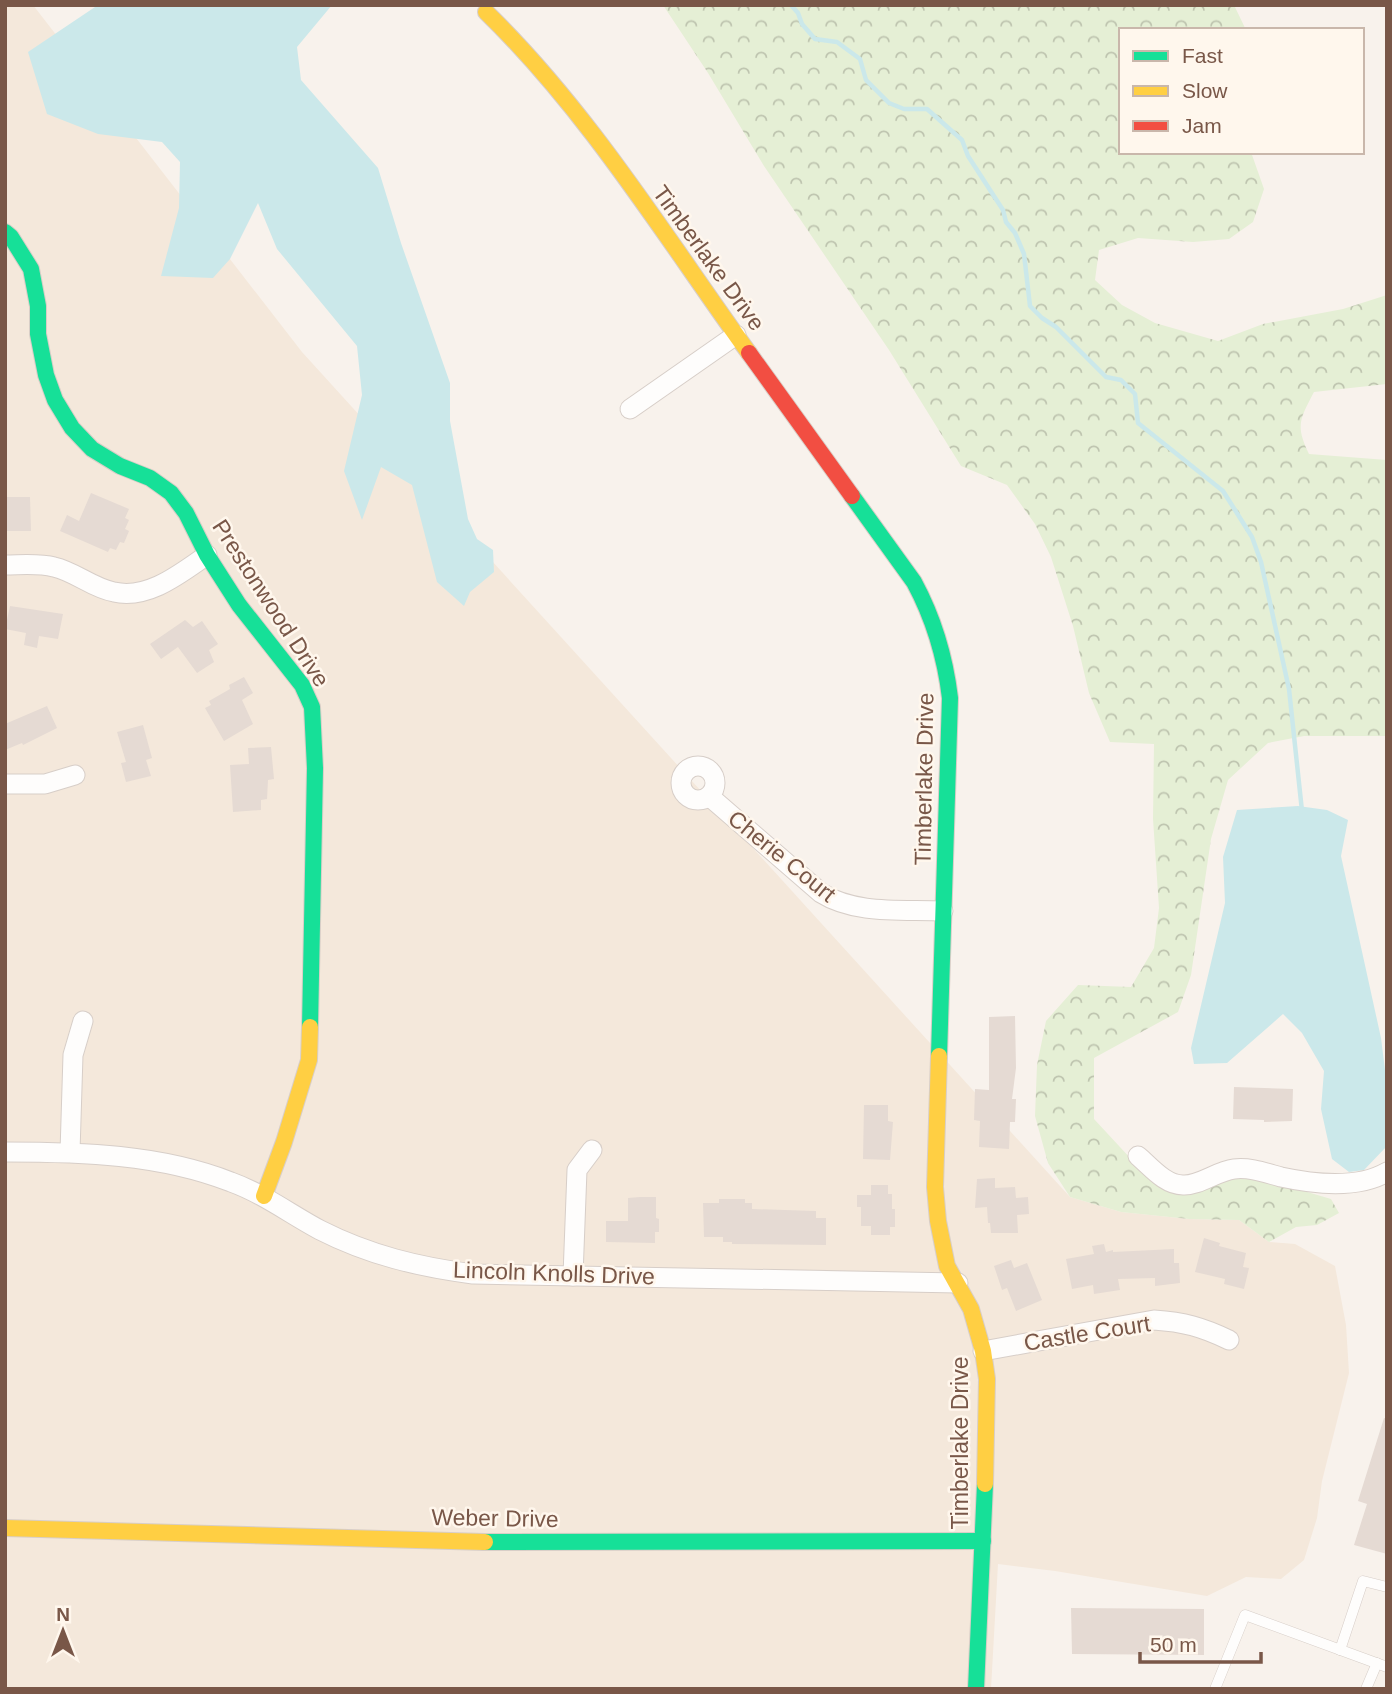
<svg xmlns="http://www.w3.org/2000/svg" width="1392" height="1694" viewBox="0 0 1392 1694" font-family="Arial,sans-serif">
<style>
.residential{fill:#f4e8db}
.forest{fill:url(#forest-crowns)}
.water{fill:#cbe8ea}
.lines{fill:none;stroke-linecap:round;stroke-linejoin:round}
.stream{stroke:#cbe8ea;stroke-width:4.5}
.building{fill:#e5dad3}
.lane-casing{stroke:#d7cec8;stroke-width:11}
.street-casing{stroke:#d7cec8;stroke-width:21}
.fast-casing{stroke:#d8cec7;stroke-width:18}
.slow-casing{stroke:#d8cec7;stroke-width:18}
.jam-casing{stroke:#d8cec7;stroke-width:18}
.lane{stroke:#fefdfc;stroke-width:10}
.street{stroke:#fefdfc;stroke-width:19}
.fast{stroke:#16e098;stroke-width:16}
.slow{stroke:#ffcf43;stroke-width:16}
.jam{stroke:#f24e42;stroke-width:16}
.labels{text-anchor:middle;stroke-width:5;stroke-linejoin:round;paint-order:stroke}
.street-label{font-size:23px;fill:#795748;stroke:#fff7ed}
</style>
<defs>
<pattern id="forest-crowns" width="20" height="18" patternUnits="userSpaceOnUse" patternTransform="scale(1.75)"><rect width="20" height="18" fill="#e5efd5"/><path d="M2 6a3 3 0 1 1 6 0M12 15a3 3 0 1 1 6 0" fill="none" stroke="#bec4af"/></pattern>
</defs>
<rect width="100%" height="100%" fill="#f8f2ec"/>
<polygon class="residential" points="5,5 33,5 302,352 1070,1197 1121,1212 1189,1219 1239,1220 1269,1242 1295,1244 1335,1266 1346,1325 1349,1373 1322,1481 1317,1518 1304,1560 1281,1579 1246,1577 1207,1596 1055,1571 998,1564 991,1689 5,1689"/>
<path class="forest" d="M 663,5 L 1234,5 L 1246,30 L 1121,30 L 1121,152 L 1251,152 L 1264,189 L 1253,222 L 1229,239 L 1193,242 L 1138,238 L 1099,250 L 1095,280 L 1122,305 L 1155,323 L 1218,341 L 1263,324 L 1343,309 L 1387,295 L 1387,384 L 1314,392 C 1300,419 1295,425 1309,454 L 1387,460 L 1387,736 L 1304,736 L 1268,743 L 1228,780 L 1211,839 L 1191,975 L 1178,1012 L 1094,1058 L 1094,1119 L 1145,1174 L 1224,1181 L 1250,1175 L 1331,1199 L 1339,1213 L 1317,1225 L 1296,1227 L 1269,1242 L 1239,1220 L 1189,1219 L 1121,1212 L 1070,1197 L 1048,1163 L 1035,1116 L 1037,1065 L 1046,1021 L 1078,985 L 1131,987 L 1154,948 L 1159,908 L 1153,819 L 1154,744 L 1110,742 L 1089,693 L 1073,626 L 1051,557 L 1035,524 L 1007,485 L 961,466 L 889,350 L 764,166 L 708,73 Z"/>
<g class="water">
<polygon points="98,5 332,5 297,47 301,80 378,168 401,243 450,383 450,421 468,519 477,539 493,550 494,572 470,592 464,606 437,582 412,485 381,467 362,520 344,471 362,395 357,346 277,249 258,203 230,259 213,278 161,276 179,208 180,162 162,142 98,134 47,114 28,52"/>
<polygon points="1298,806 1327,810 1348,820 1341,856 1381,1038 1387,1086 1387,1146 1364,1170 1349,1172 1332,1159 1321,1109 1324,1071 1302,1033 1283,1014 1227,1063 1194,1064 1191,1048 1225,903 1223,857 1237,810"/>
</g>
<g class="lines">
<polyline class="stream" points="791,5 798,13 802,24 815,39 837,42 860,59 866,80 889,103 904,109 927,109 962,140 968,156 1003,210 1006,222 1015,233 1024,254 1030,306 1042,318 1056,327 1106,377 1121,380 1135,394 1138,423 1223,491 1252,537 1261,562 1289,689 1302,811"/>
</g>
<g class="building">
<polygon points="91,493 129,509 125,518 129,520 125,529 129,531 124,543 120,542 116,550 110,548 108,552 60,531 67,515 79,521"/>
<polygon points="5,497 30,497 31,531 5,531"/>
<polygon points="10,606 63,614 58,639 39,636 37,648 24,645 26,633 5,629"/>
<polygon points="185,620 193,627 202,621 218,644 209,650 214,662 197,673 178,647 161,659 150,644"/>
<polygon points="244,677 253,693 242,700 253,724 224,741 205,708 211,705 209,701 230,689 229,685"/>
<polygon points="47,706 57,728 23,745 22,743 5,750 5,724"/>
<polygon points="143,725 152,758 146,760 151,776 126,782 121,763 126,762 117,732"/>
<polygon points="271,747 274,779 268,780 267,799 261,800 261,810 233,812 230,765 249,764 248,748"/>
<polygon points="1015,1016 1016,1068 1012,1099 1016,1099 1015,1122 1010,1122 1009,1149 979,1147 980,1121 974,1120 975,1089 989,1090 989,1017"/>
<polygon points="1234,1087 1293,1089 1292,1121 1264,1122 1264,1120 1233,1119"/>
<polygon points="864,1105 888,1105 888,1121 893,1122 890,1160 863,1159"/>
<polygon points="995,1178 995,1188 1015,1187 1016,1198 1028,1197 1029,1214 1017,1215 1018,1233 991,1233 990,1223 988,1223 987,1207 975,1208 977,1179"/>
<polygon points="871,1185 888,1185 888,1194 892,1194 892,1209 895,1209 895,1227 890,1227 890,1235 871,1235 871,1226 861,1226 861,1207 857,1207 857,1195 871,1195"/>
<polygon points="640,1197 656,1197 656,1218 659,1219 659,1232 655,1232 655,1243 606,1242 606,1221 628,1221 628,1198"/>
<polygon points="719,1199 745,1199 745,1203 752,1203 752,1209 816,1211 816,1218 826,1218 826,1245 732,1244 732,1242 723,1242 723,1237 704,1237 703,1203 719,1203"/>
<polygon points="1204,1238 1220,1243 1219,1246 1246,1253 1243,1267 1249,1268 1244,1289 1224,1284 1225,1279 1195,1272"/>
<polygon points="1104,1244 1106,1252 1113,1250 1113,1252 1174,1249 1174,1263 1179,1263 1180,1283 1155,1286 1155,1278 1118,1279 1120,1290 1094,1294 1093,1285 1072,1289 1066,1259 1094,1254 1092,1246"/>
<polygon points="1011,1260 1014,1268 1027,1263 1042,1300 1016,1311 1007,1288 1002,1290 994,1266"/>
<polygon points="1384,1418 1387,1419 1387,1554 1354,1545 1367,1504 1358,1501"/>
<polygon points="1071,1608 1204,1609 1204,1655 1072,1654"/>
</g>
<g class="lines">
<g class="lane-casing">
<g id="lane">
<polyline points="1340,1650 1363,1581 1387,1587"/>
<polyline points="1215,1689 1245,1615 1387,1667"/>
<polyline points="1366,1689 1377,1663"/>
</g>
</g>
<g class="street-casing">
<g id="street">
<polyline points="630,409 736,335"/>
<path d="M 5,565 C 21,565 39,563 54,567 C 76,572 92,588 114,592 C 148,600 181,573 207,555"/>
<circle cx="698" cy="783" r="17"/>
<polyline points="5,784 45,784 75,775"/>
<path d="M 709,796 L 821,893 C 856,915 903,909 943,911"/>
<path d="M 5,1152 C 81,1152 160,1154 231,1182 C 264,1194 290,1214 320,1230 C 369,1255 419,1267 473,1274 L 958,1283"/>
<polyline points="70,1152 73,1055 83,1021"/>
<path d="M 1138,1156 C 1151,1167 1165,1185 1183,1185 C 1199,1186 1217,1171 1234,1169 C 1250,1167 1266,1173 1281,1177 C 1313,1184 1358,1189 1387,1172"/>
<polyline points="573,1276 577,1170 592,1150"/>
<path d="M 983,1351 L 1154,1320 C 1184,1322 1202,1327 1229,1340"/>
</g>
</g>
<g class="fast-casing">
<g id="fast">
<polyline points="5,232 11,237 31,269 38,306 38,334 46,375 55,400 72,428 92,449 120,466 150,478 171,493 186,513 207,555 239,605 302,685 312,707 315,768 310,1027"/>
<path d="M 852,496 L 914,582 C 934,619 945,656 950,698 L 939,1056"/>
<polyline points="485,1542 983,1541"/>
<polyline points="976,1689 985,1484"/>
</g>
</g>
<g class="slow-casing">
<g id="slow">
<path d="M 486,12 C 588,111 666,238 749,353"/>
<polyline points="939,1056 935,1187 938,1221 947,1266 971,1309 983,1351 987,1379 985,1484"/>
<polyline points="264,1196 284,1142 309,1060 310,1027"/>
<polyline points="5,1528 485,1542"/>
</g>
</g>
<g class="jam-casing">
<polyline id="jam" points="749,353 852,496"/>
</g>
<use href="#lane" class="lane"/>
<use href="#street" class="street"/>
<use href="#fast" class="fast"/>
<use href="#slow" class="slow"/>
<use href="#jam" class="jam"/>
</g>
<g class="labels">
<g class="street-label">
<text transform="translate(709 258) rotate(54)" y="8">Timberlake Drive</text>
<text transform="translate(271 603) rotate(57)" y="8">Prestonwood Drive</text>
<text transform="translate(924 779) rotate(-89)" y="8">Timberlake Drive</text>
<text transform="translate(782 856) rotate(39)" y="8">Cherie Court</text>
<text transform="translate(554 1273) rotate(2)" y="8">Lincoln Knolls Drive</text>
<text transform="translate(1087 1333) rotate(-9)" y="8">Castle Court</text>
<text transform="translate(960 1443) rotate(-90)" y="8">Timberlake Drive</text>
<text transform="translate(495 1518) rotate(1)" y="8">Weber Drive</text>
</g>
</g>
<rect width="1392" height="1694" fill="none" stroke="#795748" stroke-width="14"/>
<rect x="1119" y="28" width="245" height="126" fill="#fff7ed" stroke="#c9b7ab" stroke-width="2"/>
<rect x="1133" y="51" width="35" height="10" fill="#16e098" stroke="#c9b7ab" stroke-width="2"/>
<text x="1182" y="63" font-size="21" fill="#795748">Fast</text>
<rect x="1133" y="86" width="35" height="10" fill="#ffcf43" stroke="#c9b7ab" stroke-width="2"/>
<text x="1182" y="98" font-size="21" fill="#795748">Slow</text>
<rect x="1133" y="121" width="35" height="10" fill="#f24e42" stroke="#c9b7ab" stroke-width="2"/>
<text x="1182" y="133" font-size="21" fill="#795748">Jam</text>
<g transform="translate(63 1631)" stroke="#fff7ed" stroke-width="5" paint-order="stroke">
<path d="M0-5L12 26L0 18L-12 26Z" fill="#795748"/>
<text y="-10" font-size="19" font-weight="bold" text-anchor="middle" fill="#795748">N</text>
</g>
<path d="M1140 1652v10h121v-10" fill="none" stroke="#795748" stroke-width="3.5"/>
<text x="1150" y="1652" font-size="21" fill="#795748" stroke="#fff7ed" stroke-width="5" paint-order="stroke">50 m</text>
</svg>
